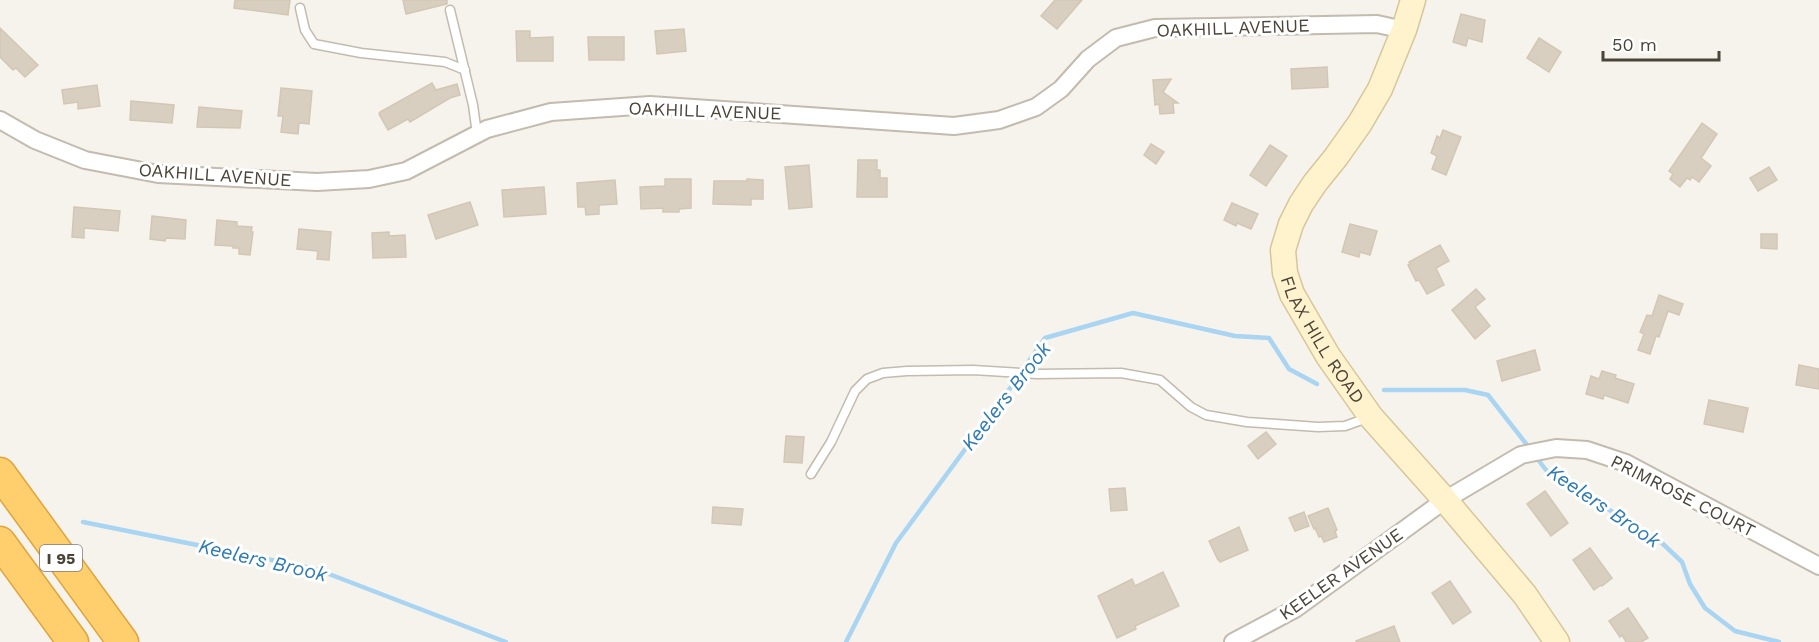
<svg xmlns="http://www.w3.org/2000/svg" width="1819" height="642" viewBox="0 0 1819 642" font-family="'Work Sans',sans-serif">
<style>
.lines{fill:none;stroke-linecap:round;stroke-linejoin:round}
.stream{stroke:#a9d4f2;stroke-width:4.5}
.building{fill:#d8cfc1;stroke:#d3c7b4;stroke-width:1.5}
.lane-casing{stroke:#c2bbae;stroke-width:11}
.street-casing{stroke:#c2bbae;stroke-width:20}
.secondary-casing{stroke:#d6c79b;stroke-width:27}
.highway-casing{stroke:#e0a43c;stroke-width:33}
.lane{stroke:#fff;stroke-width:8}
.street{stroke:#fff;stroke-width:16}
.secondary{stroke:#fff3cd;stroke-width:24}
.highway{stroke:#ffcf6e;stroke-width:30}
.labels{text-anchor:middle;stroke-width:6;stroke-linejoin:round;paint-order:stroke}
.shield{fill:#fff;stroke:#817c74;stroke-width:1.5}
.shield-label{font-size:16px;font-weight:bold;fill:#4b4439}
.street-label{font-size:18px;fill:#4b4439;stroke:#fff}
.water-label{font-size:20px;font-style:italic;fill:#2e7ab2;stroke:#fff}
</style>
<rect width="100%" height="100%" fill="#f6f3ec"/>
<g class="lines">
<g class="stream">
<polyline points="1384,390 1465,390 1488,395 1531,450"/>
<polyline points="1536,457 1546,470 1662,543 1682,562 1690,584 1705,608 1735,631 1779,642"/>
<polyline points="83,522 316,569 506,642"/>
<polyline points="846,642 896,543 1011,387 1045,338 1133,313 1235,336 1269,338 1289,369 1317,384"/>
</g>
</g>
<g class="building">
<polygon points="235,0 290,0 288,15 234,8"/>
<polygon points="403,0 447,0 447,4 406,14"/>
<polygon points="1055,0 1082,0 1057,29 1041,16"/>
<polygon points="1461,14 1485,20 1482,42 1468,38 1466,46 1453,42"/>
<polygon points="0,28 38,65 25,77 16,68 13,70 0,57"/>
<polygon points="684,29 686,51 657,54 655,31"/>
<polygon points="516,31 530,31 530,38 553,37 553,61 517,61"/>
<polygon points="588,37 624,37 624,60 589,60"/>
<polygon points="1539,38 1561,52 1549,72 1527,58"/>
<polygon points="1327,67 1328,87 1292,89 1291,69"/>
<polygon points="1171,79 1163,92 1178,103 1173,103 1174,113 1160,114 1159,104 1155,105 1153,80"/>
<polygon points="432,83 436,90 457,84 460,95 450,98 410,122 408,119 388,130 379,114 380,112"/>
<polygon points="97,85 100,106 78,109 78,102 64,104 62,90"/>
<polygon points="281,88 312,91 309,124 299,123 298,134 281,132 283,116 278,116"/>
<polygon points="131,101 174,105 172,123 130,120"/>
<polygon points="199,107 242,111 240,128 197,127"/>
<polygon points="1702,123 1717,134 1701,158 1711,166 1699,182 1692,177 1690,180 1687,178 1680,187 1670,179 1673,174 1669,171"/>
<polygon points="1443,130 1461,137 1446,175 1432,169 1437,156 1431,153 1437,136 1440,138"/>
<polygon points="1151,144 1164,152 1156,164 1144,155"/>
<polygon points="1270,145 1287,156 1266,186 1250,175"/>
<polygon points="858,160 877,160 877,170 880,170 880,178 887,178 887,197 857,197"/>
<polygon points="809,165 812,207 789,209 785,167"/>
<polygon points="1769,167 1777,180 1758,191 1750,178"/>
<polygon points="665,179 691,179 691,208 679,209 679,212 663,212 663,208 641,209 640,187 665,186"/>
<polygon points="747,179 763,180 763,199 751,199 751,205 713,204 714,181 747,181"/>
<polygon points="615,180 617,204 599,205 599,214 586,215 585,207 578,207 577,183"/>
<polygon points="544,187 546,214 504,217 502,190"/>
<polygon points="470,202 478,225 436,239 428,215"/>
<polygon points="1232,203 1258,214 1251,229 1237,223 1236,226 1224,220"/>
<polygon points="74,207 120,211 118,231 84,228 84,238 72,237"/>
<polygon points="152,216 186,220 185,239 166,238 165,241 150,239"/>
<polygon points="217,220 237,222 237,226 252,227 251,232 253,232 250,255 239,254 239,248 233,248 233,246 215,245"/>
<polygon points="1350,224 1377,231 1370,255 1360,252 1359,257 1342,252"/>
<polygon points="299,229 331,232 329,260 317,259 318,251 297,249"/>
<polygon points="389,232 389,236 405,235 406,257 373,258 372,233"/>
<polygon points="1761,234 1777,234 1777,249 1761,248"/>
<polygon points="1440,245 1449,261 1436,268 1444,285 1427,294 1419,280 1416,281 1408,265 1410,264 1409,262"/>
<polygon points="1476,289 1485,299 1475,307 1490,326 1475,339 1452,310"/>
<polygon points="1659,295 1683,304 1679,315 1668,311 1659,337 1656,336 1650,354 1638,350 1644,334 1640,332 1647,315 1652,316"/>
<polygon points="1535,350 1540,370 1502,381 1497,361"/>
<polygon points="1799,365 1819,369 1819,389 1796,385"/>
<polygon points="1602,371 1616,375 1615,378 1634,384 1628,403 1604,395 1603,399 1586,394 1591,376 1599,379"/>
<polygon points="1709,400 1748,408 1743,432 1704,424"/>
<polygon points="1266,432 1276,444 1258,459 1248,446"/>
<polygon points="786,436 804,437 802,463 784,462"/>
<polygon points="1125,488 1127,510 1111,511 1109,489"/>
<polygon points="1545,491 1568,523 1551,536 1527,504"/>
<polygon points="713,507 743,509 741,525 712,523"/>
<polygon points="1328,508 1337,530 1335,531 1337,537 1324,542 1321,536 1319,537 1315,528 1314,529 1308,516"/>
<polygon points="1304,512 1309,526 1295,531 1289,518"/>
<polygon points="1239,527 1248,550 1220,562 1219,560 1218,560 1209,541"/>
<polygon points="1590,548 1612,578 1602,586 1601,585 1594,590 1573,560"/>
<polygon points="1163,572 1179,606 1135,626 1136,629 1117,638 1098,596 1132,579 1135,586"/>
<polygon points="1450,581 1471,612 1453,624 1432,593"/>
<polygon points="1628,608 1648,638 1641,642 1626,642 1622,635 1620,637 1609,621"/>
<polygon points="1394,626 1400,642 1356,642 1356,641"/>
</g>
<g class="lines">
<g class="lane-casing">
<g id="lane">
<polyline points="300,8 305,30 314,44 361,53 445,62 465,70"/>
<polyline points="450,10 473,105 477,134"/>
<polyline points="811,474 831,442 855,391 867,379 883,373 907,371 973,370 1037,374 1121,373 1160,380 1191,407 1206,415 1247,422 1318,427 1345,426 1367,418"/>
</g>
</g>
<g class="street-casing">
<g id="street">
<polyline points="0,120 35,140 85,160 158,174 317,182 369,179 406,171 487,129 551,112 650,105 954,126 999,120 1036,107 1061,89 1088,59 1116,38 1155,28 1377,24 1404,30"/>
<polyline points="1233,642 1295,609 1445,500 1521,455 1556,448 1587,450 1626,463 1819,566"/>
</g>
</g>
<g class="secondary-casing">
<g id="secondary">
<path id="s1" d="M 1413,0 L 1404,30 L 1380,89 L 1360,123 L 1336,157 L 1315,183 L 1301,204 L 1291,224 L 1283,250 L 1285,273 L 1292,294 L 1328,356 L 1371,417 L 1445,500 L 1525,595 L 1557,642"/>
</g>
</g>
<g class="highway-casing">
<g id="highway">
<polyline points="0,473 123,642"/>
<polyline points="0,542 73,642"/>
</g>
</g>
<use href="#lane" class="lane"/>
<use href="#street" class="street"/>
<use href="#secondary" class="secondary"/>
<use href="#highway" class="highway"/>
</g>
<g class="labels">
<rect class="shield" x="40" y="545" width="42" height="26" rx="4.5"/>
<g class="shield-label">
<text x="61" y="564">I 95</text>
</g>
<g class="street-label">
<text transform="translate(1233 28) rotate(-2)" y="6">OAKHILL AVENUE</text>
<text transform="translate(705 111) rotate(2)" y="6">OAKHILL AVENUE</text>
<text transform="translate(215 175) rotate(4)" y="6">OAKHILL AVENUE</text>
<text dy="6" stroke="none"><textPath href="#s1" startOffset="384">FLAX HILL ROAD</textPath></text>
<text transform="translate(1683 496) rotate(27)" y="6">PRIMROSE COURT</text>
<text transform="translate(1341 574) rotate(-35)" y="6">KEELER AVENUE</text>
</g>
<g class="water-label">
<text transform="translate(1006 396) rotate(-52)" y="7">Keelers Brook</text>
<text transform="translate(1604 506) rotate(34)" y="7">Keelers Brook</text>
<text transform="translate(263 560) rotate(13)" y="7">Keelers Brook</text>
</g>
</g>
<path d="M1603 51v9h116v-9" fill="none" stroke="#4b4439" stroke-width="3"/>
<text x="1612" y="51" font-size="18" fill="#4b4439" stroke="#ffffff" stroke-width="4.5" paint-order="stroke">50 m</text>
</svg>
